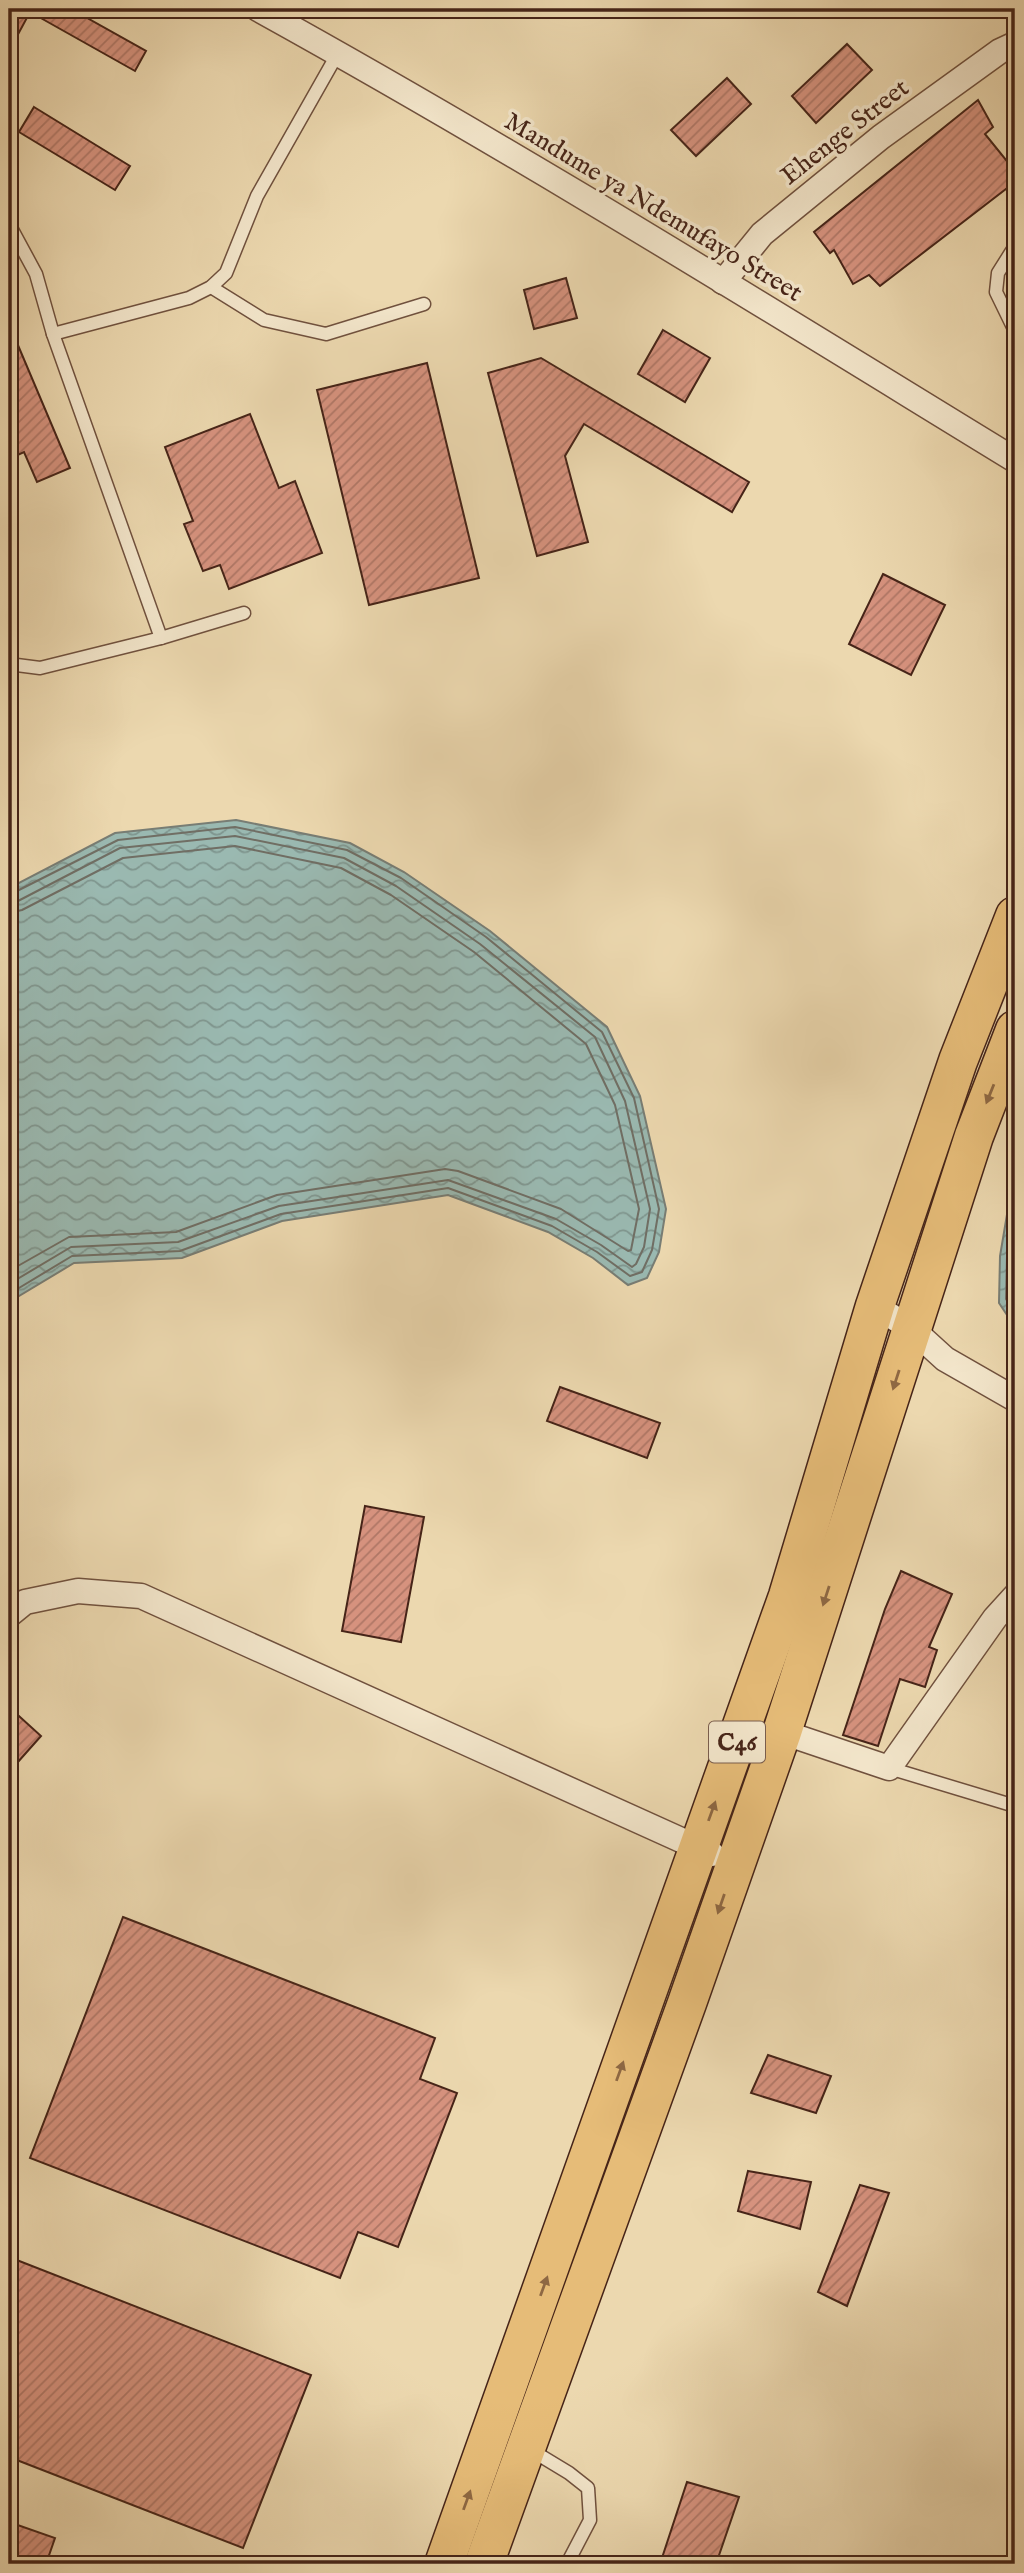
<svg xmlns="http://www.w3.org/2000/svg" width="1024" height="2573" viewBox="0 0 1024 2573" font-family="'IM FELL English',serif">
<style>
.water{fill:url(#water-waves);stroke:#787d74;stroke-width:2}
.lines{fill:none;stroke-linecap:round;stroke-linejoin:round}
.shore{stroke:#706e64;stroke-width:2}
.building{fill:url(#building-hatch);stroke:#462418;stroke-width:2}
.lane-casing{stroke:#70513e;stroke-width:15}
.street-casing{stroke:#70513e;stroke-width:27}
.primary-casing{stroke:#462418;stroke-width:41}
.lane{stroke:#f3e6cb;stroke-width:12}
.street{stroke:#f3e6cb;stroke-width:24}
.primary{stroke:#e6bc78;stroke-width:38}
.oneway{fill:#8e6843}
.labels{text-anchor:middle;stroke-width:7;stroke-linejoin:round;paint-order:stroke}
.shield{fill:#f3e6cb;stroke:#7a5e4e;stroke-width:2}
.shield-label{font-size:24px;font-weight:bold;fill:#462418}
.street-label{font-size:26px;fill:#462418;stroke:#f3e6cb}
</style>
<defs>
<pattern id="water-waves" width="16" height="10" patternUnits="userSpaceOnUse" patternTransform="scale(1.75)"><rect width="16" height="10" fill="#9ab9b1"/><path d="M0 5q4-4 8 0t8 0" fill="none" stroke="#7f968f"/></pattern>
<pattern id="building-hatch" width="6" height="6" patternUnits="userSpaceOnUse" patternTransform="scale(1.75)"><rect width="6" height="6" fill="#d6927e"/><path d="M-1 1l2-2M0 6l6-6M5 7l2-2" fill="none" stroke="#af7766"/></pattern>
</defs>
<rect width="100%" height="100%" fill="#ecd8af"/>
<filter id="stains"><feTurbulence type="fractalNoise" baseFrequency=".00286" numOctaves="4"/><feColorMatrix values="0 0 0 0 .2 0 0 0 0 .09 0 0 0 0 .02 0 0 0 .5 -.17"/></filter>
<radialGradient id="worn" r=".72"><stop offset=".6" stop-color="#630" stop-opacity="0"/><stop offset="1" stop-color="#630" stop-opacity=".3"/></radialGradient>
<g class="water">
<polygon points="236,820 350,843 404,872 490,931 607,1027 640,1096 666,1209 659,1252 647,1278 628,1285 593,1258 548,1232 448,1195 282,1221 182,1258 74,1263 9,1302 9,888 115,833"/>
<polygon points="1015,1167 1015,1327 999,1303 1000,1256"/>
</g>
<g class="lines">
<g class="shore">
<polyline points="9,893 15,892 118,840 235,827 347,850 401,878 486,937 602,1032 634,1098 659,1209 652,1250 642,1272 630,1276 597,1252 552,1226 448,1188 281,1214 180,1251 72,1256 9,1294"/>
<polyline points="9,902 18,901 120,848 235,836 344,858 396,886 480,944 595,1037 625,1101 650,1209 644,1247 636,1264 632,1267 601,1245 556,1219 448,1180 279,1206 178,1242 71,1247 9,1284"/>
<polyline points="9,913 22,910 123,858 235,846 341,868 391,895 474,952 586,1044 615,1105 639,1209 631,1250 628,1251 561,1209 458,1171 445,1169 277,1195 176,1232 69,1237 9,1271"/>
<polyline points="1015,1207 1007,1256 1006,1299 1015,1314"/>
</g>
</g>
<g class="building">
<polygon points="9,9 71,9 146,51 135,71 30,12 9,51"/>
<polygon points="847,44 872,70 816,123 792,96"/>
<polygon points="727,78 751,104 696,156 671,130"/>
<polygon points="978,100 993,127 985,134 1015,171 1015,182 880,286 869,275 853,284 834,250 830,253 814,232"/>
<polygon points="34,107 130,166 115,190 19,132"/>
<polygon points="566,278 577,318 534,329 524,290"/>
<polygon points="9,324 70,468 37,482 24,452 9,459"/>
<polygon points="663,330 710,358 685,402 638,374"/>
<polygon points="541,358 749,482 732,512 584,424 565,456 588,542 537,556 488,373"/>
<polygon points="427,363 479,578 369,605 317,390"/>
<polygon points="250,414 279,488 295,481 322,553 229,589 220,565 203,571 184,524 193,521 165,447"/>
<polygon points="883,574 945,605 911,675 849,644"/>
<polygon points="560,1387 660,1423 647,1458 547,1421"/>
<polygon points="365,1506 424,1517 401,1642 342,1631"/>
<polygon points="901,1571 952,1594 929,1647 937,1650 925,1687 900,1679 878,1746 843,1735 885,1609"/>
<polygon points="9,1707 41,1736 9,1772"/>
<polygon points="123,1917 435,2038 420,2079 457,2093 398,2247 358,2232 340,2278 30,2158"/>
<polygon points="768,2055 831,2076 816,2113 751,2093"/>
<polygon points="748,2171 811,2182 800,2229 738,2211"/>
<polygon points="860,2185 889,2193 847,2306 818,2292"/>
<polygon points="9,2257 311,2375 243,2548 9,2457"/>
<polygon points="687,2482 739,2497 716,2564 660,2564"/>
<polygon points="9,2522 55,2538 46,2564 9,2564"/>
</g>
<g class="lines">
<g class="lane-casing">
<g id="lane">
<polyline points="9,224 36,274 53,334 161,638"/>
<polyline points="1015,246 998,273 996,292 1015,331"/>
<polyline points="211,287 264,320 326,334 424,304"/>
<polyline points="53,334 189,298 211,287 226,273 257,196 338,53"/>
<polyline points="9,664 40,668 161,638 244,613"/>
<polyline points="889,1768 1015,1806"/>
<polyline points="531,2450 569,2473 588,2488 590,2520 567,2564"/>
</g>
</g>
<g class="street-casing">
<g id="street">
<path d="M 258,9 C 515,151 765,307 1015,460"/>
<polyline points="723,282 762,234 881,137 1000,51 1015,44"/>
<polyline points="875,1306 912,1329 945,1359 1015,1399"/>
<polyline points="9,1615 25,1602 78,1591 141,1596 712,1854"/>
<polyline points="782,1732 889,1768 995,1618 1015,1596"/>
</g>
</g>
<g class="primary-casing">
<g id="primary">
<polyline points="444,2564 788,1596 875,1306 958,1061 1015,916"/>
<polyline points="484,2564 687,2003 782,1732 974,1136 1015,1030"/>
</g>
</g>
<use href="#lane" class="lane"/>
<use href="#street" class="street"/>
<use href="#primary" class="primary"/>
</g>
<defs><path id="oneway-solid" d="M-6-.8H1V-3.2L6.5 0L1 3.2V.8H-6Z" transform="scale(1.75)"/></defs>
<g class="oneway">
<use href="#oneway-solid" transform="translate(990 1094) rotate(112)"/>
<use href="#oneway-solid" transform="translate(896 1380) rotate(108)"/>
<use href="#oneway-solid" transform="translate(826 1596) rotate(108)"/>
<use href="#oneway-solid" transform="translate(712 1811) rotate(-70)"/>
<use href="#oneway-solid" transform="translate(721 1904) rotate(109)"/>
<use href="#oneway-solid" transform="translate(620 2071) rotate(-70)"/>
<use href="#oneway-solid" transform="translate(544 2286) rotate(-70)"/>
<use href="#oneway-solid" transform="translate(467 2500) rotate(-70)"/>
</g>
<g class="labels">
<rect class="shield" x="709" y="1721.5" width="56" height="41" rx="5"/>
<g class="shield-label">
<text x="737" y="1750">C46</text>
</g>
<g class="street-label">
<text transform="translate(844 131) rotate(-38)" y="9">Ehenge Street</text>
<text transform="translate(654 206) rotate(31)" y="9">Mandume ya Ndemufayo Street</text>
</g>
</g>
<rect width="1024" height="2573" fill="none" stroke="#ecd8af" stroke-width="35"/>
<rect x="10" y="10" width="1003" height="2552" fill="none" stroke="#462418" stroke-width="3.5"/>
<rect x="18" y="18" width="989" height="2538" fill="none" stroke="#462418" stroke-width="2"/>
<rect width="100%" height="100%" filter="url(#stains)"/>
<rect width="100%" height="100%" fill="url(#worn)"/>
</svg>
